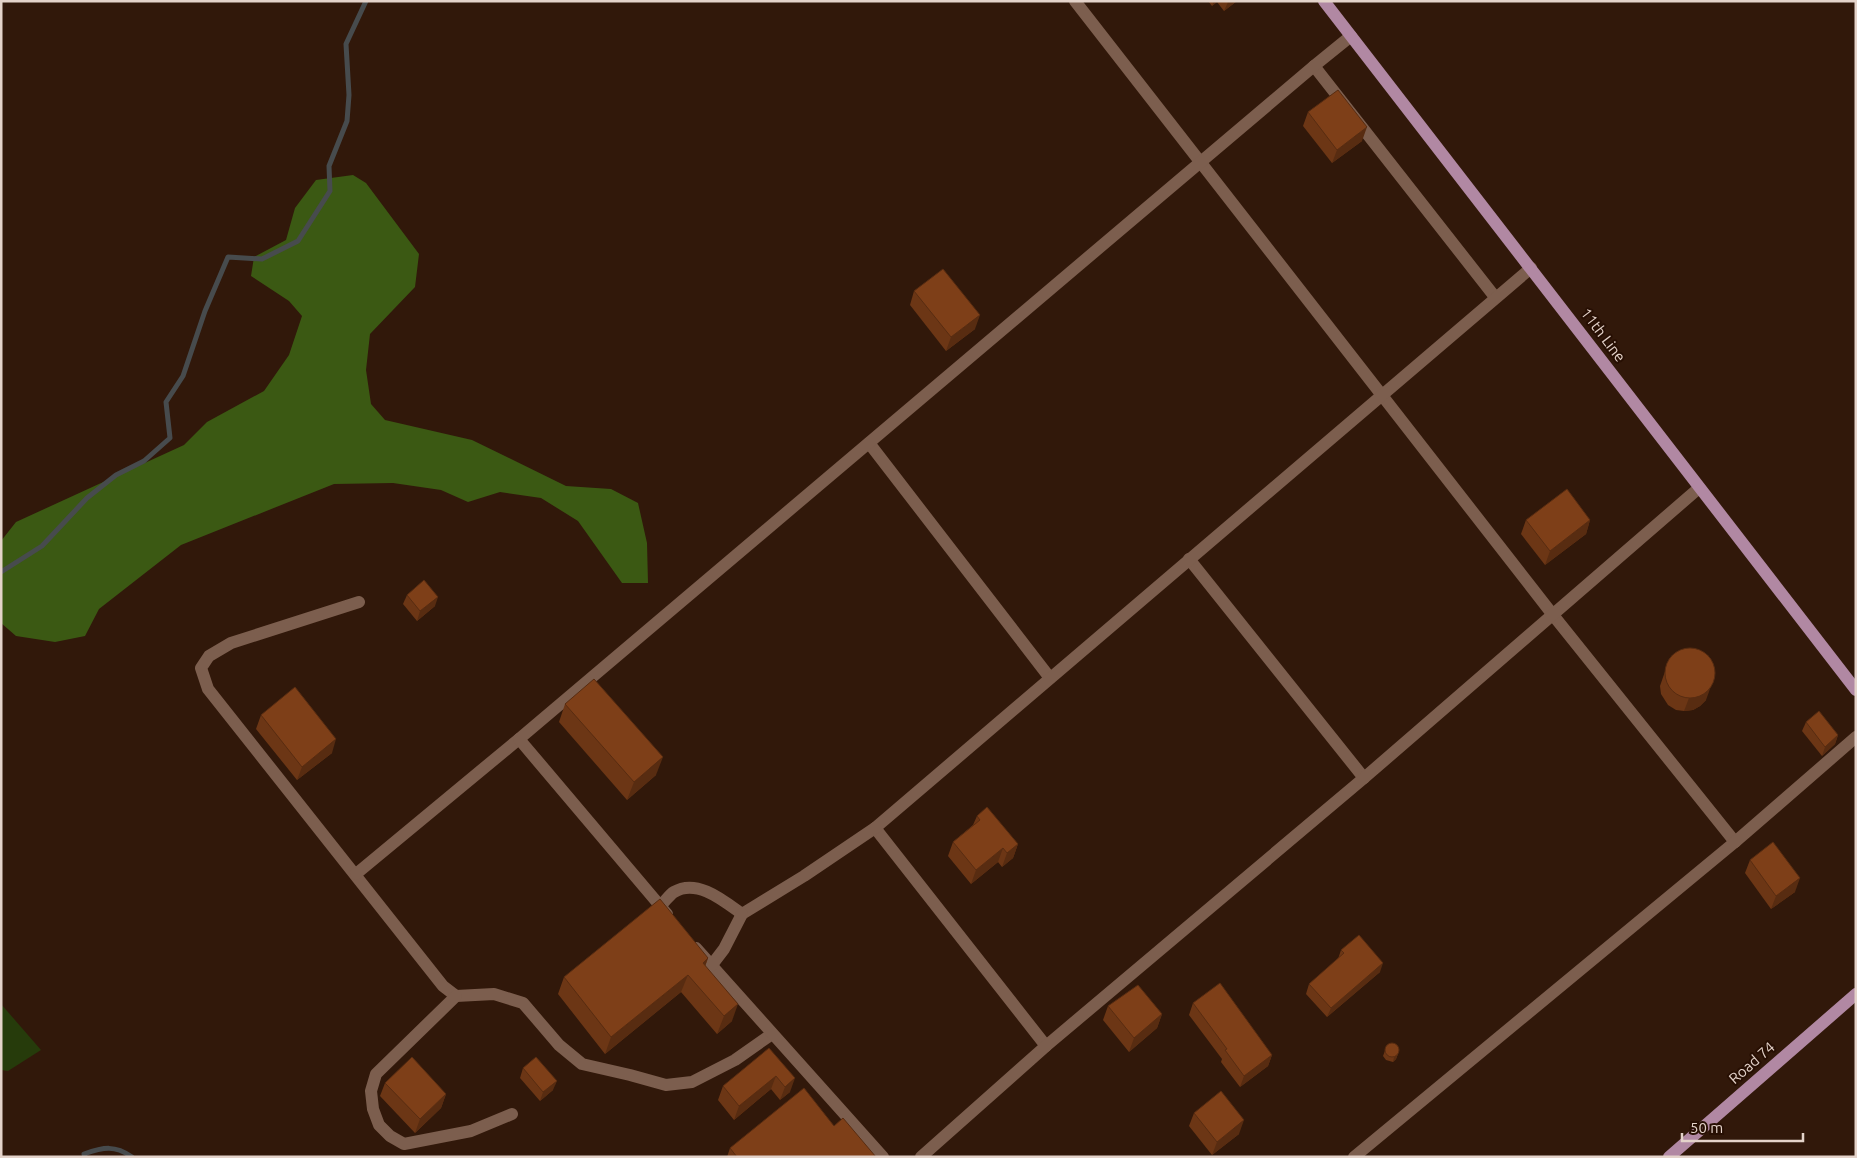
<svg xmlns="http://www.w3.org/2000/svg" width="1857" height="1158" viewBox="0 0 1857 1158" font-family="Ubuntu,sans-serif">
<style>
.green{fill:#263b0b}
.forest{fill:#3b5913}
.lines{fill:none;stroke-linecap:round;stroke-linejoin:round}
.stream{stroke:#474b4d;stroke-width:5}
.minor{stroke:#7c5e4e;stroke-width:12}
.major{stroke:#b188a3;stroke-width:12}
.wall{fill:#6c3615}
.shaded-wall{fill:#582c11}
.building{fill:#7e3f18;stroke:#582c11}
.labels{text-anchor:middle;stroke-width:4;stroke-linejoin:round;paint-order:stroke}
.street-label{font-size:15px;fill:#e4d3ca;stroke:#270f03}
</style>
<rect width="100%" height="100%" fill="#31180a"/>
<polygon class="green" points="1,1004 41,1050 8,1071 1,1070"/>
<polygon class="forest" points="353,175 366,183 419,254 415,287 370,334 366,370 371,404 385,420 472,440 566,486 611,489 638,503 647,543 648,583 622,583 578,521 541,498 500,492 468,502 441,490 393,483 334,484 181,545 99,609 85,636 55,642 16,636 1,623 1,541 16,522 184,445 207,422 264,391 289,355 302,316 289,301 251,276 254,257 286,240 295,208 316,180"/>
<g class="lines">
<g class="stream">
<polyline points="1,572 42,546 87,498 116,475 144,461 170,438 166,402 183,376 205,311 228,257 262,259 298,241 330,191 329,166 347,121 349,95 346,44 366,1"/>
<path d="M 85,1157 L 84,1154 C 104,1147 115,1145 132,1157"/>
</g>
<g class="minor">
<polyline points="1075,1 1553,615 1735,842"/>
<polyline points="1314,66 1495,297"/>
<polyline points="869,443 1050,678"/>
<polyline points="1189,559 1364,778"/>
<polyline points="359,602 231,643 209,656 201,668 208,689 443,986 456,996 494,994 523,1003 559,1045 582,1064 630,1075 666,1085 692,1082 735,1060 772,1034"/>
<polyline points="875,828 1046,1046"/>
<polyline points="356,874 519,739"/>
<path d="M 660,906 C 665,902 669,895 674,892 C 697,878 724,901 742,914 L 804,876 L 875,828 L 1531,268"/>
<polyline points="667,914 519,739 1314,66 1351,36"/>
<polyline points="696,948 883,1157"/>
<polyline points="711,966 724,949 742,914"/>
<polyline points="456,996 376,1074 371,1091 373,1109 379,1125 390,1136 404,1144 471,1131 512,1114"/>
<polyline points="921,1157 1046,1046 1364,778 1699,488"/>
<polyline points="1354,1157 1735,842 1856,737"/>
</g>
<g class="major">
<polyline points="1324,1 1856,690"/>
<polyline points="1669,1157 1856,994"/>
</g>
</g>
<g class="wall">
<polygon points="1208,1 1237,1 1224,11 1217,2 1212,6"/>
<polygon points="1308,112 1362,141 1332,163 1303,126"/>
<polygon points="914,291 975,329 946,351 910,305"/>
<polygon points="1526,520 1590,520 1586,534 1545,565 1521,534"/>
<polygon points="407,595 435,606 417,621 403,604"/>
<polygon points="1669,660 1706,700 1700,706 1693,710 1684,711 1676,710 1668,705 1661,694 1660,686"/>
<polygon points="565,704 656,775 627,800 559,722"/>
<polygon points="261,715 332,753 297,780 256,729"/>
<polygon points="1806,722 1838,735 1835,744 1822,756 1802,731"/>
<polygon points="977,816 1018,844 1013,858 1002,867 998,862 971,884 948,856 953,842 973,825"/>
<polygon points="1750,860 1795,892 1771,909 1745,873"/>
<polygon points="1341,950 1380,972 1327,1017 1306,994 1309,984 1338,959"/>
<polygon points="708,958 705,966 732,1021 717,1034 681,992 605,1054 558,994 564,977"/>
<polygon points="1193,1003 1272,1055 1268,1066 1240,1087 1221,1062 1222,1059 1189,1015"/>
<polygon points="1108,1006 1162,1014 1157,1028 1129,1052 1103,1020"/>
<polygon points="1387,1045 1398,1054 1396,1059 1393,1062 1386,1060 1383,1056"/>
<polygon points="769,1048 790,1092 780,1100 771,1089 734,1120 718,1100 723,1086"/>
<polygon points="523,1068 553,1090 540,1101 520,1078"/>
<polygon points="385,1083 446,1094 441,1108 415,1133 380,1096"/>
<polygon points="1194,1113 1239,1134 1212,1155 1189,1126"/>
<polygon points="834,1126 876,1157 727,1157 730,1148"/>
</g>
<g class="shaded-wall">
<polygon points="1214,1 1218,1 1212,6"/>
<polygon points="1229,1 1237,1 1224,11 1228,2"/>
<polygon points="1367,127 1362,141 1332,163 1337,150"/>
<polygon points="980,315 975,329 946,351 951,337"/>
<polygon points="1590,520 1586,534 1545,565 1550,551"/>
<polygon points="438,597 435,606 417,621 420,611"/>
<polygon points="1714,678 1706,700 1700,706 1693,710 1684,711 1689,698"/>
<polygon points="1838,735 1835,744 1822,756 1825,747"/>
<polygon points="336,739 332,753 297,780 302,767"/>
<polygon points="663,757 656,775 627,800 634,782"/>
<polygon points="1018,844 1013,858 1002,867 1007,853"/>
<polygon points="1003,848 998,862 971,884 976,870"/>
<polygon points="1800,878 1795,892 1771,909 1776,896"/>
<polygon points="708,958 702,975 703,963"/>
<polygon points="1383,963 1380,972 1327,1017 1331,1008"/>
<polygon points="688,975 681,992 605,1054 611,1037"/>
<polygon points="738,1004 732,1021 717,1034 724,1016"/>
<polygon points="1162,1014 1157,1028 1129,1052 1134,1038"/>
<polygon points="1398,1054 1396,1059 1393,1062 1394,1057"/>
<polygon points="1272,1055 1268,1066 1240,1087 1244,1076"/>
<polygon points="776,1076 771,1089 734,1120 739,1106"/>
<polygon points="795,1078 790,1092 780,1100 785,1087"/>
<polygon points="557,1081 553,1090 540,1101 543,1092"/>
<polygon points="446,1094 441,1108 415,1133 420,1119"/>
<polygon points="1244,1120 1239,1134 1212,1155 1217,1142"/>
</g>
<g class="building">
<polygon points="1338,90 1367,127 1337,150 1308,112"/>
<polygon points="943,269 980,315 951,337 914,291"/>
<polygon points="1567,489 1590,520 1550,551 1526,520"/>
<polygon points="424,580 438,597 420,611 407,595"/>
<circle cx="1690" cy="673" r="25"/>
<polygon points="594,679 663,757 634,782 565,704"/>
<polygon points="295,687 336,739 302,767 261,715"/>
<polygon points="1819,711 1838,735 1825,747 1806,722"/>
<polygon points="987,807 1018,844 1007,853 1003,848 976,870 953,842 980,820 977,816"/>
<polygon points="1773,842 1800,878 1776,896 1750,860"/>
<polygon points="660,899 708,958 703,963 738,1004 724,1016 688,975 611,1037 564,977"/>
<polygon points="1359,935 1383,963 1331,1008 1309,984 1344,953 1341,950"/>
<polygon points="1220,983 1272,1055 1244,1076 1225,1050 1227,1049 1193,1003"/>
<polygon points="1138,985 1162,1014 1134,1038 1108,1006"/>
<circle cx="1392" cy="1050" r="7"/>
<polygon points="769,1048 795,1078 785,1087 776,1076 739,1106 723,1086"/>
<polygon points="412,1057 446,1094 420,1119 385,1083"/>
<polygon points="536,1057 557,1081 543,1092 523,1068"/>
<polygon points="804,1088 834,1126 843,1118 876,1157 737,1157 730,1148"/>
<polygon points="1221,1091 1244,1120 1217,1142 1194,1113"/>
</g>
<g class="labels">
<g class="street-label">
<text transform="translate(1603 335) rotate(53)" y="5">11th Line</text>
<text transform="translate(1752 1063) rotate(-41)" y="5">Road 74</text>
</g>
</g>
<rect width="1857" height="1158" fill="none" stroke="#e4d3ca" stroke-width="5"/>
<path d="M1682 1133v8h121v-8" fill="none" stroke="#e4d3ca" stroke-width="2.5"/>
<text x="1690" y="1133" font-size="15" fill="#e4d3ca" stroke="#270f03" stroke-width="4" paint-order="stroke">50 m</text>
</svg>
